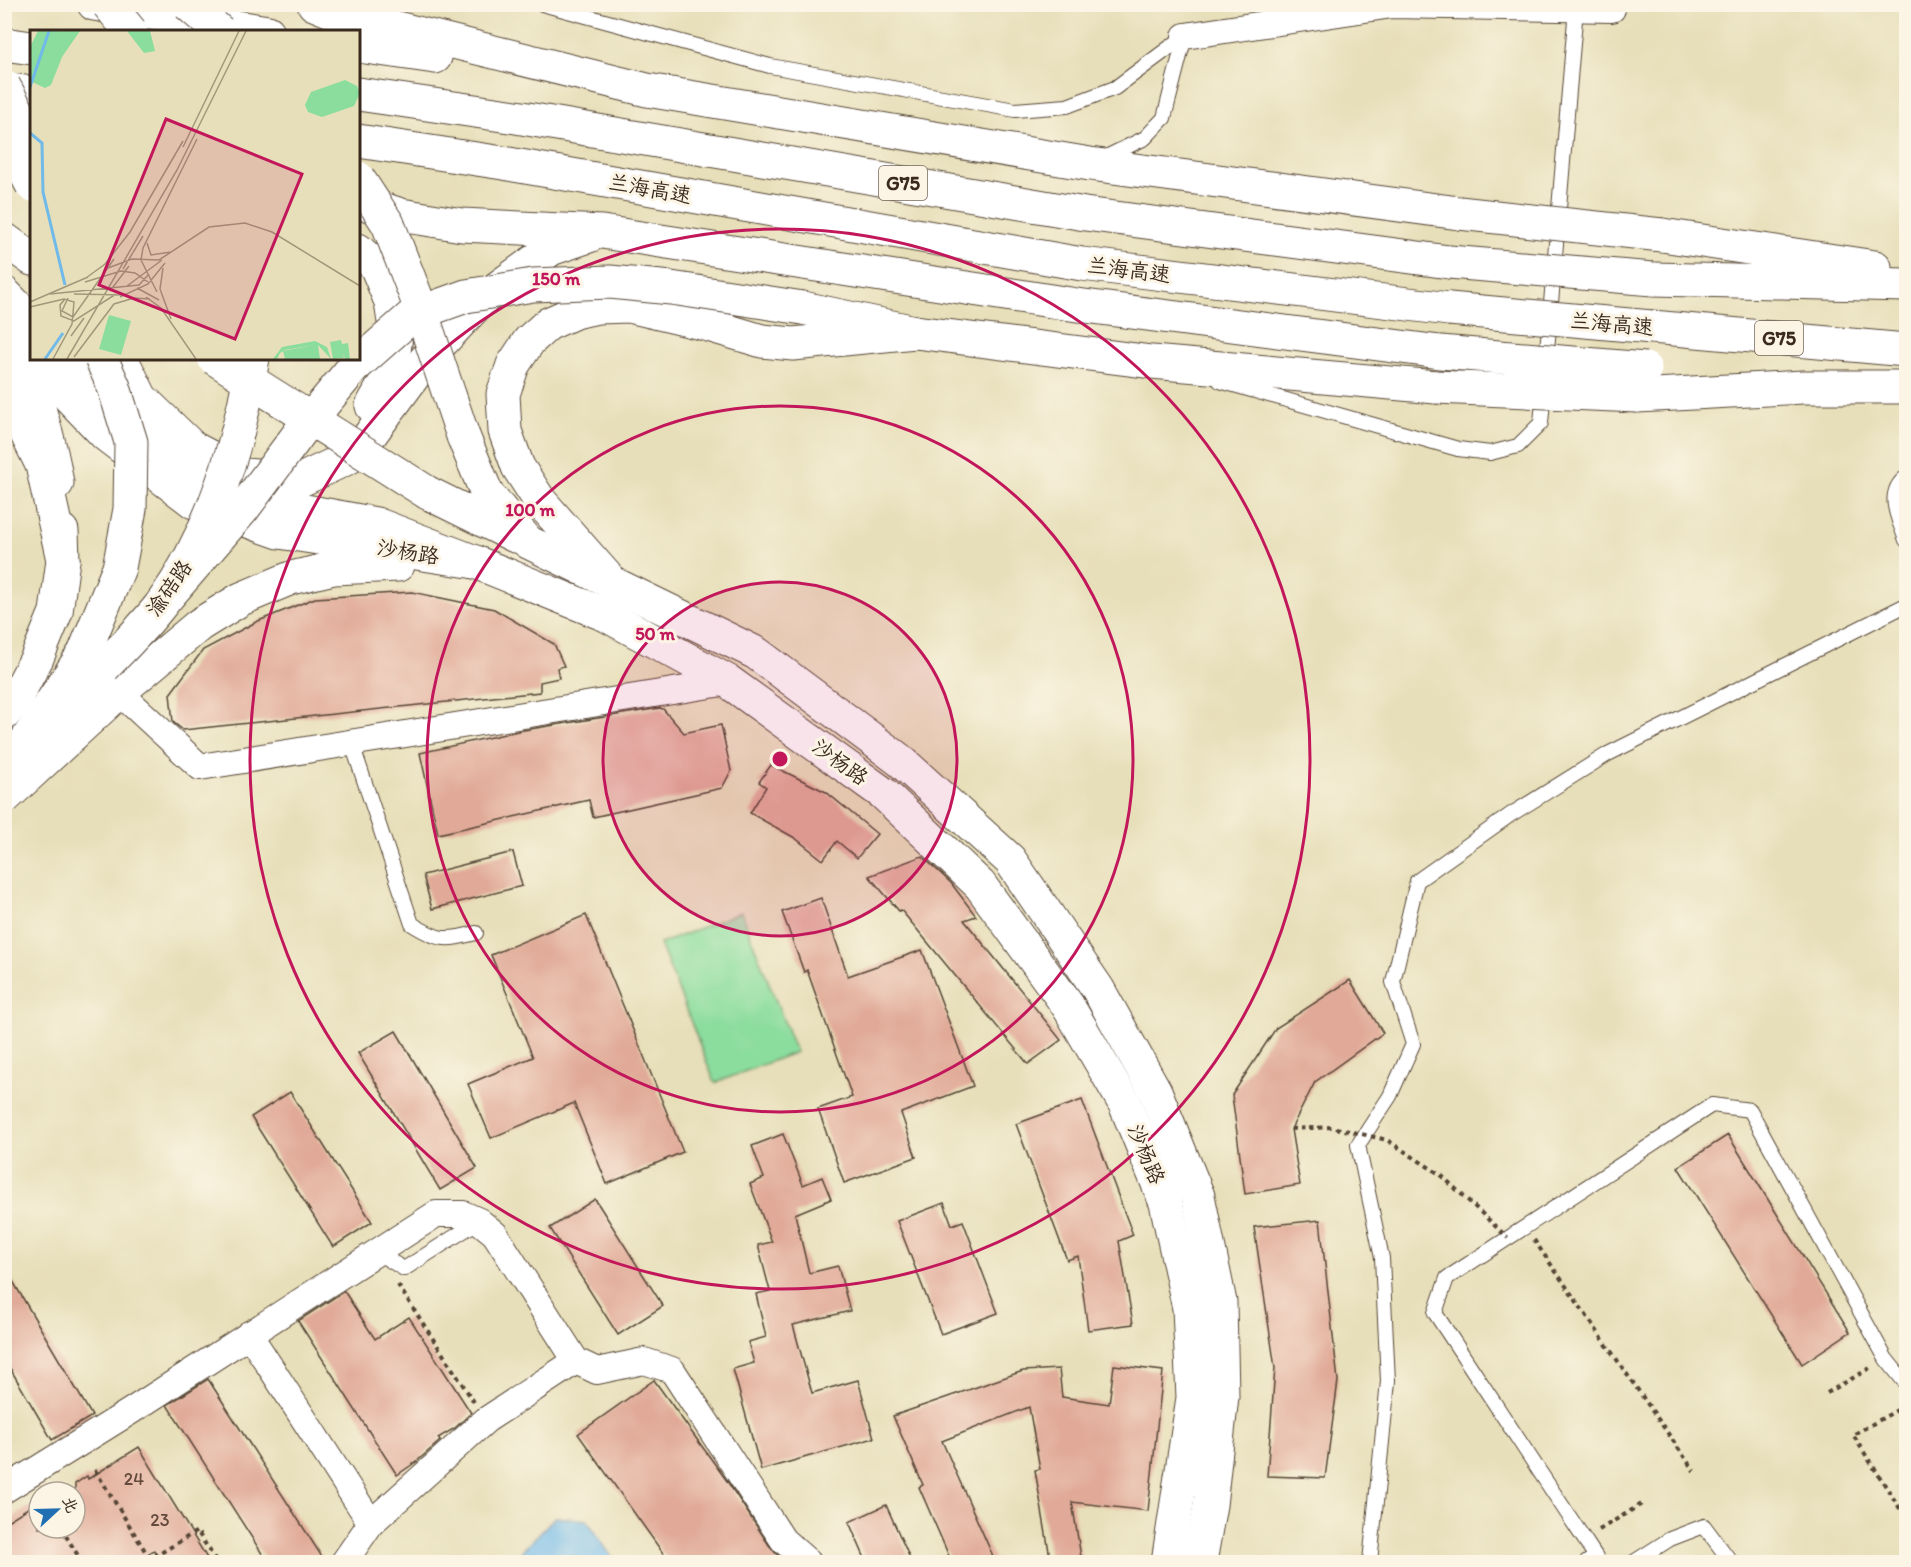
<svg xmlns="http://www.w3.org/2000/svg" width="1911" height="1567" viewBox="0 0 1911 1567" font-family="Itim,'LXGW WenKai TC',sans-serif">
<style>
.green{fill:#8bdd9d;stroke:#63845e;stroke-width:1.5}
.water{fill:#70bae9;stroke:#567284;stroke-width:1.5}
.building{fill:#e1aa98}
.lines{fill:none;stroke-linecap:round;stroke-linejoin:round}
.lane-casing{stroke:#554535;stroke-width:16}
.street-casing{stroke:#554535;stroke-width:28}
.secondary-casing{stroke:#554535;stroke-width:35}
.primary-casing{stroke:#554535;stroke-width:35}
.highway-casing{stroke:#554535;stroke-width:35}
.path{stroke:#554535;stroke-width:4;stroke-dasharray:4.5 4.5;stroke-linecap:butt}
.lane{stroke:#fff;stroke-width:14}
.street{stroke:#fff;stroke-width:26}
.secondary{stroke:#fff;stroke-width:33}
.primary{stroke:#fff;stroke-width:33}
.highway{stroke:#fff;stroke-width:33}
.secondary-bridge-casing{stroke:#554535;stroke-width:35;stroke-linecap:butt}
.primary-bridge-casing{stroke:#554535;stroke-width:35;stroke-linecap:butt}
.highway-bridge-casing{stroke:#554535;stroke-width:35;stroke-linecap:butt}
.path-bridge{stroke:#554535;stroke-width:4;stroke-dasharray:4.5 4.5;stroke-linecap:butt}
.secondary-bridge{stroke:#fff;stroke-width:33}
.primary-bridge{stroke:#fff;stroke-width:33}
.highway-bridge{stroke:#fff;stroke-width:33}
.ring{fill:none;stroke:#c2185b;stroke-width:3}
.labels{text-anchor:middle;stroke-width:6;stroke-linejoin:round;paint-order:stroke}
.number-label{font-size:18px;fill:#644a3c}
.shield{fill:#fcf5e5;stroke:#75675a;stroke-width:1.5}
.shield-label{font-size:20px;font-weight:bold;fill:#3b2a1e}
.street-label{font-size:21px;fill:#3b2a1e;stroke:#fcf5e5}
.inset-river{fill:none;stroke:#70bae9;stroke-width:3}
.inset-road{fill:none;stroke:#a2977b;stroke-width:1.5}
.view{fill:#c2185b;fill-opacity:0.15;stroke:#c2185b;stroke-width:3}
.inset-edge{fill:none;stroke:#3b2a1e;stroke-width:3}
.centre{fill:#c2185b;stroke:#fcf5e5;stroke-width:3}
.ring-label{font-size:18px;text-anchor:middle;font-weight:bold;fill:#c2185b;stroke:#fcf5e5;stroke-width:6;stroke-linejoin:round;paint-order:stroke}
</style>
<rect width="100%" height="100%" fill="#fcf5e5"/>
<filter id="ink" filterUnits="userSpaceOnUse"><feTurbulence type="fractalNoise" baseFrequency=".0167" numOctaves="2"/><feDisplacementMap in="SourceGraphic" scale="12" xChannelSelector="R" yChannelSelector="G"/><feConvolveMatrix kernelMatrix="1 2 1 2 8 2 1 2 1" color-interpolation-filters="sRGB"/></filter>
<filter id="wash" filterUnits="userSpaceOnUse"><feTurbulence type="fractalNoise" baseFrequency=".008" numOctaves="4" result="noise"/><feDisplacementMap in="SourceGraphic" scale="24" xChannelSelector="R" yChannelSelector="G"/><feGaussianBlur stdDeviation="1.35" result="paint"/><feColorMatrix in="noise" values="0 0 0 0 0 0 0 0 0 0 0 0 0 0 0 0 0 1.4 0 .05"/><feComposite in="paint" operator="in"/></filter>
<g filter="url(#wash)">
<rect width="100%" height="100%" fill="#e7dfb9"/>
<polygon class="green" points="741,912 796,1052 715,1083 660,944"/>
<polygon class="water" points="555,1517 587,1520 615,1562 514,1562 514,1559"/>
<g id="blocks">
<g class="building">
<polygon points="412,592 494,609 554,644 564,666 557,668 559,678 540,682 540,692 183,730 173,722 170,694 203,650 256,622 315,598"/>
<polygon points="660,708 663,709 684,733 721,725 731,771 722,788 593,817 589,800 438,834 420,753 518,731"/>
<polygon points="771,765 826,792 877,834 857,858 837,841 823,860 795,838 750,813 766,787 759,782"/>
<polygon points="513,852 522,886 432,909 423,875"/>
<polygon points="922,856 951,883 976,916 964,920 1061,1040 1028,1064 901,910 899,911 869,876"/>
<polygon points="821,898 848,976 922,950 973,1086 901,1113 916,1157 844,1183 818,1109 852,1097 807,970 804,972 782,912"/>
<polygon points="586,915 683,1152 607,1184 574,1103 491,1138 468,1084 533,1057 491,955"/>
<polygon points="1350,980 1383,1033 1315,1082 1291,1129 1300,1185 1245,1194 1232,1095 1276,1028"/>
<polygon points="396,1031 477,1168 440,1190 358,1053"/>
<polygon points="290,1092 372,1222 333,1247 251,1117"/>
<polygon points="1082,1100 1133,1235 1119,1241 1133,1324 1088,1330 1078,1256 1067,1260 1016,1124"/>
<polygon points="783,1134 803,1185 822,1177 831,1199 795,1214 809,1273 838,1266 850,1311 793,1325 812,1393 858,1380 874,1438 761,1470 733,1369 754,1363 748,1342 766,1337 756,1294 770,1291 758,1245 772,1242 750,1184 764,1178 752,1146"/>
<polygon points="1728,1135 1850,1332 1802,1364 1678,1167"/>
<polygon points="595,1199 663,1306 618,1335 550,1228"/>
<polygon points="944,1203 952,1225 963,1221 998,1313 941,1334 897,1221"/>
<polygon points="1320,1220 1338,1381 1325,1478 1267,1476 1275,1368 1254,1227"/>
<polygon points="4,1266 92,1416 52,1440 4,1358"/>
<polygon points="344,1291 375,1339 409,1317 471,1413 455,1428 438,1438 440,1441 416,1462 397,1475 298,1321"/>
<polygon points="1114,1365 1163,1371 1148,1511 1072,1502 1082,1563 1051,1563 1035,1470 1040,1469 1029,1407 942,1441 996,1563 952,1563 919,1487 923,1485 893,1416 1023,1371 1059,1369 1062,1397 1109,1404"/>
<polygon points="208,1379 326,1563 268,1563 167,1405"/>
<polygon points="654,1380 727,1481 771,1548 785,1563 670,1563 578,1434"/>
<polygon points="139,1447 210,1563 162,1563 154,1550 134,1563 4,1563 4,1523 39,1501 39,1528 75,1528 75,1484 87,1476 88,1479"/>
<polygon points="886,1505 912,1563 867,1563 849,1522"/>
</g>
</g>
</g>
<g filter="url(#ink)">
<use href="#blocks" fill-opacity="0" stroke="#554535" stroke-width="1.5"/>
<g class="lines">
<g class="lane-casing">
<g id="lane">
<polyline points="542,4 770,66 1015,110 1067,106 1115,88 1185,36"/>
<polyline points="1102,159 1145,138 1164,118 1185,36"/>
<polyline points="1546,362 1576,8"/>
<polyline points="1220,381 1458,449 1490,453 1518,446 1541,423 1544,390"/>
<path d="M 1906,477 C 1884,494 1899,519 1906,540"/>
<path d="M 352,744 L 412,924 C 439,941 445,941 476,933"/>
<polyline points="376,1252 404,1269 479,1221"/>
<polyline points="1370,1562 1388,1381 1382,1258 1358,1145 1390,1096 1413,1044 1393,982 1417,881 1510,815 1608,754 1906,605"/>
<polyline points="1587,1562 1596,1557 1435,1313 1447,1278 1712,1105 1750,1110 1886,1359 1903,1380 1906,1380"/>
<polyline points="1634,1562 1670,1539 1704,1526 1731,1562"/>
</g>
</g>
<g class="street-casing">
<g id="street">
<polyline points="1185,36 1392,5 1612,9 1613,4"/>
<polyline points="119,692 200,767 729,682"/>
<polyline points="249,1334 371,1523"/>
<polyline points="576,1361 597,1371 644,1361 672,1370 783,1540 808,1562"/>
<polyline points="4,1490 131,1411 436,1214 463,1214 479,1221 495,1234 576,1361 486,1420 371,1523 344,1562"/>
</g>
</g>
<g class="secondary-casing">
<g id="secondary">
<path d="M 12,331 C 30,381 49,431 57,483"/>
<polyline points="4,714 13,703 37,658 56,612 63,560 62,531"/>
<polyline points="4,771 22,747 104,667"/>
</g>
</g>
<g class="primary-casing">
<g id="primary">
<polyline points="4,239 32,259"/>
<polyline points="4,310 10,324 32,352"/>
<polyline points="36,358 52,379 106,435 194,502 279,532 475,562 606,615 729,682 884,794 980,885 1068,1006 1125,1104 1166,1203 1189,1308 1193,1398 1168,1562"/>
<polyline points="463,436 487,494 528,542 756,653 901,761 1010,860 1098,989 1155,1091 1198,1196 1220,1302 1222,1396 1210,1505 1200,1562"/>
<polyline points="428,493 515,536"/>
<polyline points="4,798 119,692 199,625 241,599 291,578 334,568 398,565"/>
</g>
</g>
<g class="highway-casing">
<g id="highway">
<polyline points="94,4 268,32"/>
<polyline points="314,4 336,13 647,90 1090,164 1459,213"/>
<polyline points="4,44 32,48"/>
<polyline points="358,46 435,57"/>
<polyline points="4,89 32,93"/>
<polyline points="358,94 516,117 1085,214 1449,262"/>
<polyline points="358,141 503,163 1082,264 1449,309"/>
<polyline points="360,202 401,215 462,225 602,232 1077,305 1440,352"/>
<polyline points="1662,235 1875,267"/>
<polyline points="358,250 376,266 391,302 396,335 392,370 372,406"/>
<polyline points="1653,279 1906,285"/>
<polyline points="4,293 32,322"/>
<polyline points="803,308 915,332 1152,362 1436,387"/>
<polyline points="1652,327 1906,350"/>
<polyline points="66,358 133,431 201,481 289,508 376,524 475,562"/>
<polyline points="121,358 141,398 193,448 244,475 303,479 356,454 426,359 481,300 551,249 589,236"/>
<polyline points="4,388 42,465 63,560"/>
<polyline points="1637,396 1803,387 1906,387"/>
<polyline points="614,585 540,501 518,467 505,431 503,394 513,365 529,341 548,324 575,312 598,307 629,306 705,324 762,341 793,344 915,332"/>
<polyline points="22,747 84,653"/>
</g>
</g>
<g class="path">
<polyline points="1534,1240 1694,1471"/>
<polyline points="398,1285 474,1402"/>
<polyline points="1827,1393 1870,1368"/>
<polyline points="1906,1405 1853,1435 1906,1518"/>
<polyline points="95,1470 152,1562"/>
<polyline points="61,1528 82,1562"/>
<polyline points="1599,1530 1645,1502"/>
<polyline points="4,1548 14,1562"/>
<polyline points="146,1562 197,1531 217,1562"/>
</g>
<use href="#lane" class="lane"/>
<use href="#street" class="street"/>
<use href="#secondary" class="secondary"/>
<use href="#primary" class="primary"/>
<use href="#highway" class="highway"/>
<g class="secondary-bridge-casing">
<g id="secondary-bridge">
<polyline points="108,4 131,32"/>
<path d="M 104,667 C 123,647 146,625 163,602 C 213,531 239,444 253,358"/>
</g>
</g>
<g class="primary-bridge-casing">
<g id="primary-bridge">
<polyline points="188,4 220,32"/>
<polyline points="358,178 388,224 417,299 463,436"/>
<polyline points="214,358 428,493"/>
<polyline points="84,653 119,568 130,509 131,442 114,387 101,358"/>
</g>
</g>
<g class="highway-bridge-casing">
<g id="highway-bridge">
<polyline points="4,86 32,138"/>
<polyline points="4,132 32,185"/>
<polyline points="1459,213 1662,235"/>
<polyline points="1449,262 1653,279"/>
<polyline points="1449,309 1652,327"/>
<polyline points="1440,352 1645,369"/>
<polyline points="1436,387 1637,396"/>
<polyline points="162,603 243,509 301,431 353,368 413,315 466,296 533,285 610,282 671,288 803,308"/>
</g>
</g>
<polyline class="path-bridge" points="1291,1129 1332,1127 1387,1140 1441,1175 1508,1238"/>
<use href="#secondary-bridge" class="secondary-bridge"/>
<use href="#primary-bridge" class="primary-bridge"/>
<use href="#highway-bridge" class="highway-bridge"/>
</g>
</g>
<circle cx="780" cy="759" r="177" fill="#c2185b" fill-opacity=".12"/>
<g class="ring">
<circle cx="780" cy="759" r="177"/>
<circle cx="780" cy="759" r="353"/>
<circle cx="780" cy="759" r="530"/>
</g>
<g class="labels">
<g class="number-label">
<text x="134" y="1485">24</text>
<text x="160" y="1526">23</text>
</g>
<g class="shield">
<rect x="879" y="166" width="48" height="34" rx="4.5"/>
<rect x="1755" y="321" width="48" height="34" rx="4.5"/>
</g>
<g class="shield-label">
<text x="903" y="190">G75</text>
<text x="1779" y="345">G75</text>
</g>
<g class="street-label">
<text transform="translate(650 189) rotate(10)" y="7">兰海高速</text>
<text transform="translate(1129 270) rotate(7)" y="7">兰海高速</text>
<text transform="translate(1612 324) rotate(5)" y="7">兰海高速</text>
<text transform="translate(408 552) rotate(9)" y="7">沙杨路</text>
<text transform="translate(169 588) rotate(-55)" y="7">渝碚路</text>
<text transform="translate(840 762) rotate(36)" y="7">沙杨路</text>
<text transform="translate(1146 1154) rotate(67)" y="7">沙杨路</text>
</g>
</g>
<g transform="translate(30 30)">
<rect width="330" height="330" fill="#e7dfb9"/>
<path d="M 8,1 L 50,1 L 32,27 L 21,55 L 15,58 L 0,51 L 0,17 ZM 97,1 L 120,1 L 125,21 L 114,23 ZM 315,50 L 327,56 L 330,63 L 324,76 L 292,87 L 278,82 L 275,75 L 281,62 ZM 79,285 L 101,291 L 91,325 L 69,319 ZM 311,310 L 312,314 L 318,313 L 320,329 L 315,329 L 313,323 L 314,328 L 303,329 L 300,312 ZM 285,311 L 297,317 L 301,329 L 288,315 L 290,329 L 255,329 L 253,321 L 285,315 L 255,320 L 250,323 L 247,329 L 243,329 L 252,317 Z" fill="#8bdd9d"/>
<path class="inset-river" d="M 0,57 L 19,1M 0,103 L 12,113 L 13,162 L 35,255M 15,329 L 33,303"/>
<path class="inset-road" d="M 153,117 L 209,1M 117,213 L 121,225 L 141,222M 78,238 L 102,229 L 129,230 L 179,197 L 215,193 L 242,202 L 330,256M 133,238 L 130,259 L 141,289M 93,239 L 113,206M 56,248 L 75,234 L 100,202 L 153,111M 55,252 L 91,241 L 105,243 L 118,252M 97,256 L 132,230M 107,258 L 129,270M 80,261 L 99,236M 127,262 L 111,230 L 113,218 L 167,109M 20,264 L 109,255 L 119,244M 44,264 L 94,265M 90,267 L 118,254 L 135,233M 116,267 L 131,278 L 166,329M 38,268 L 32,281 L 43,287 L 84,229M 35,269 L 30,275 L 31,286 L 44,291 L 86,264M 0,272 L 58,247M 0,277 L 34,269 L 44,272 L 42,294 L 23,329M 41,306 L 54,288M 44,327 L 84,274 L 104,268 L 120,269M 37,329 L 147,140 L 216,1"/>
<path class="view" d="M 136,89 L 272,144 L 205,309 L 69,255 Z"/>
<rect width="330" height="330" class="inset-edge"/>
</g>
<circle cx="780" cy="759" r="9" class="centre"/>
<g class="ring-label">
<text x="556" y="285">150 m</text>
<text x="530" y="516">100 m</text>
<text x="655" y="640">50 m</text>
</g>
<rect width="1911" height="1567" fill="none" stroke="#fcf5e5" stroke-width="24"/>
<g transform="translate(57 1510) rotate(68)"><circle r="28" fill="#fcf5e5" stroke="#afa495" stroke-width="1.5"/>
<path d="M0-4.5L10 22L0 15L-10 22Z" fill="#1f6fb2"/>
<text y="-9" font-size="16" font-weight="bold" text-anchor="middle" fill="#3b2a1e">北</text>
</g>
</svg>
